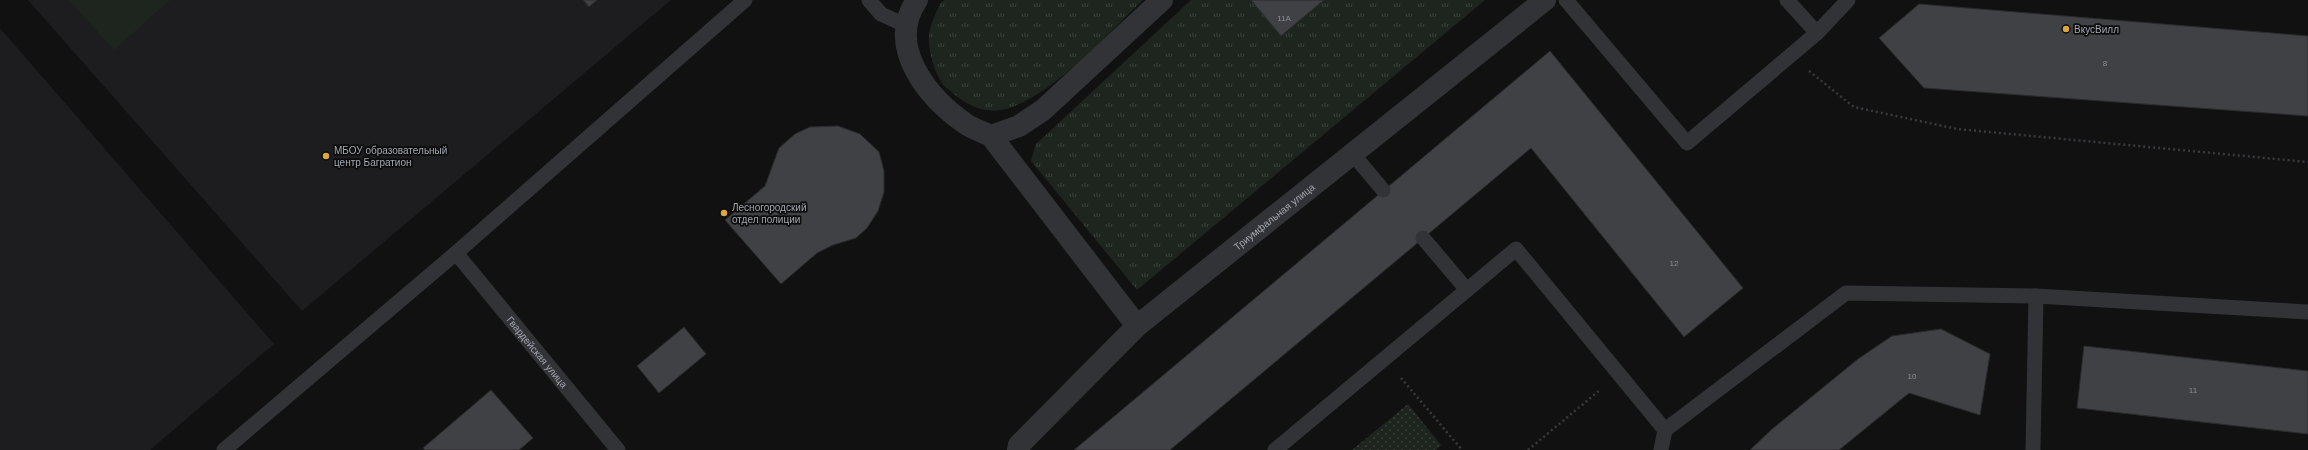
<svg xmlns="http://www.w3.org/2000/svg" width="2308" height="450" viewBox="0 0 2308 450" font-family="Arial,sans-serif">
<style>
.built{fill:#1d1d1f}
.grass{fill:url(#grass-tufts)}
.park{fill:url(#park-dots)}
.pitch{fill:#1e241e}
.building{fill:#404145;stroke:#2b2b2e}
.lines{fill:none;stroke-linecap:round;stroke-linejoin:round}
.path{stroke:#383a3d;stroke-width:2.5;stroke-dasharray:2 3;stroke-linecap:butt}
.service{stroke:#323336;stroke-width:15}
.minor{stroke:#323336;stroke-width:22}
.poi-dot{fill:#dca73f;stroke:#0c0c0d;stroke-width:1.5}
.labels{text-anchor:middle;stroke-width:3.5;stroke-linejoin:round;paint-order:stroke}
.number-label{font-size:8px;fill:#8b8e96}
.poi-label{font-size:10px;fill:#a4a8b1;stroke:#0c0c0d;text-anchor:start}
.street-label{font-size:10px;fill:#a4a8b1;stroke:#0c0c0d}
</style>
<defs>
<pattern id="grass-tufts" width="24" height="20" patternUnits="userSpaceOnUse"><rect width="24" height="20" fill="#1e241e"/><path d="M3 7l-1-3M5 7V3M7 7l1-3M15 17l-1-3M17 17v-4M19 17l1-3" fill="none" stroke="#3c413c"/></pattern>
<pattern id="park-dots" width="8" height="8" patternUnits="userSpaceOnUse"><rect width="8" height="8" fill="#1e241e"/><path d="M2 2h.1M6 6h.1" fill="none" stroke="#3c413c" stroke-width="1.8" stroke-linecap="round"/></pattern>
</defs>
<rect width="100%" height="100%" fill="#111112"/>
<g class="built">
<polygon points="28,0 671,0 302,311"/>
<polygon points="0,28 274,344 150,450 0,450"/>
</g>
<g class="grass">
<path d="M 944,0 L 1143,0 C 1111,30 1032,120 986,110 C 970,107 959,99 947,88 C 935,78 928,51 929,35 C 930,25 936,13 940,4 Z"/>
<polygon points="1191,0 1485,0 1137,290 1031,161 1036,144"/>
</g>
<polygon class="park" points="1408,404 1441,445 1436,450 1352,450"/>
<polygon class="pitch" points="69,0 170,0 114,50"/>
<g class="building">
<polygon points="583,0 597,0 589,7"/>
<polygon points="1251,0 1324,0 1281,36"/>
<polygon points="1919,4 2308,36 2308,116 1924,88 1879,38"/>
<polygon points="1550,51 1743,288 1684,337 1531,148 1170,450 1074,450"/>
<polygon points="838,126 860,134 879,152 884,171 884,192 878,211 867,228 856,238 833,245 817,253 781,284 725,220 765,186 779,148 795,134 810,127"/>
<polygon points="684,327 706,354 659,393 637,366"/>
<polygon points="1941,329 1990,354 1980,415 1909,393 1839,450 1750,450 1771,430 1858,359 1892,336"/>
<polygon points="2084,346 2308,371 2308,434 2077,408"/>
<polygon points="491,390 533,438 519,450 425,450 423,448"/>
</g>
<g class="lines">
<g class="path">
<polyline points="1809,71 1854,107 1957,129 2308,162"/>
<polyline points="1401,378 1462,450"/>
<polyline points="1528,450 1600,390"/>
</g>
<g class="service">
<polyline points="869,0 881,14 907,26"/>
<polyline points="1566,0 1687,143 1817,33"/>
<polyline points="1787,0 1817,33 1848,0"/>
<polyline points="1352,153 1383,190"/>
<polyline points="1423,238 1467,290"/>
<path id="s1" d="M 456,253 L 618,450"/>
<polyline points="1665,430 1846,293 2036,296 2308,312"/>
<polyline points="224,450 456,253 745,0"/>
<polyline points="1275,450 1516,249 1665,430 1661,450"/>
<polyline points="2033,450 2036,296"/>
</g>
<g class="minor">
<path d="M 917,0 C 885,46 928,98 966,124 C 973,129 983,132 991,136 L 1137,326"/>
<polyline points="991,136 1019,126 1043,110 1162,0"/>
<path id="s2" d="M 1018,450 L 1019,445 L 1137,326 L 1545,0"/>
</g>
</g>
<g class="poi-dot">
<circle cx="2066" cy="29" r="4"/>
<circle cx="326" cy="156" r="4"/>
<circle cx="724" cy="213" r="4"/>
</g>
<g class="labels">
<g class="number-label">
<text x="1284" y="21">11А</text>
<text x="2105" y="66">8</text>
<text x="1674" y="266">12</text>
<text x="1912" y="379">10</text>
<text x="2193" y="393">11</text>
</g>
<g class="poi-label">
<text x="2074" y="33">ВкусВилл</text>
<text x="334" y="154">МБОУ образовательный<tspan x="334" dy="12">центр Багратион</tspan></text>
<text x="732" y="211">Лесногородский<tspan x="732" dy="12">отдел полиции</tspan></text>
</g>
<g class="street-label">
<text dy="4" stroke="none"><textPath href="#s2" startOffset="348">Триумфальная улица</textPath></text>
<text dy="4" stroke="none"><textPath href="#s1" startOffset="128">Гвардейская улица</textPath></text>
</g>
</g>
</svg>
